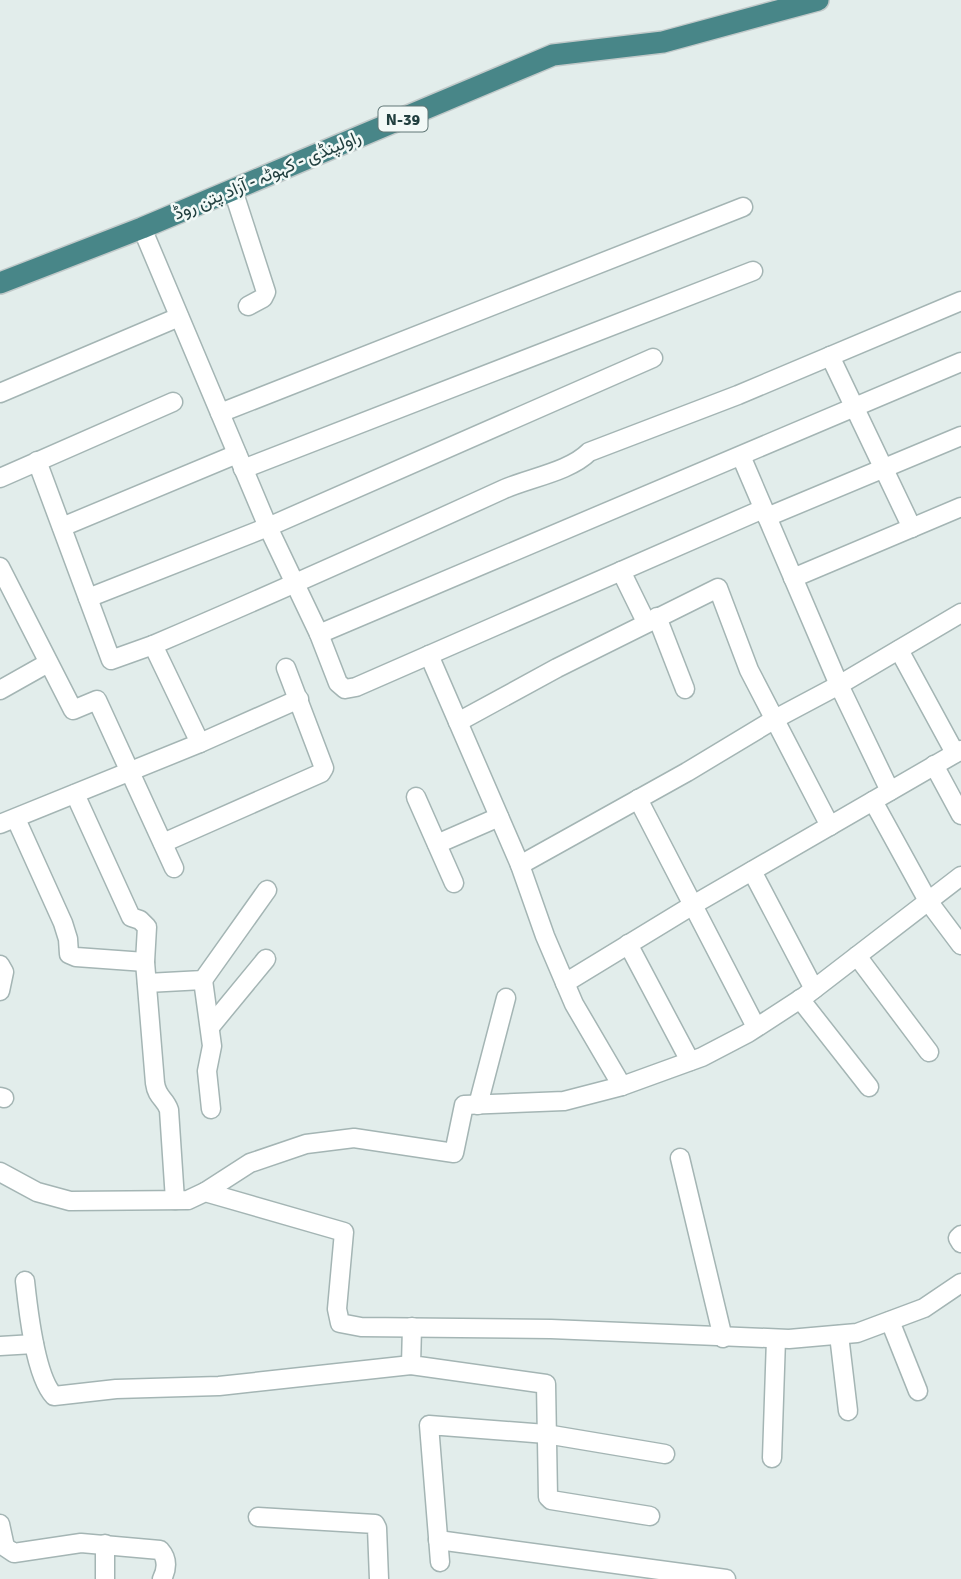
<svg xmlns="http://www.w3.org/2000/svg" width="961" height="1579" viewBox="0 0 961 1579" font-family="Signika,Vazirmatn,sans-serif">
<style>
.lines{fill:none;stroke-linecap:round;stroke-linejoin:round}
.minor-casing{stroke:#a4b5b4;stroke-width:21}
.trunk-casing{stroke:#c1c9c9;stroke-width:24}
.minor{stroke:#fff;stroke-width:18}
.trunk{stroke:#488688;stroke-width:21}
.labels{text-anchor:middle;stroke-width:5;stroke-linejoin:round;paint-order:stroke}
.shield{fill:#f2f9f7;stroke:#607776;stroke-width:2}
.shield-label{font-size:16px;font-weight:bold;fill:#213f3f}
.street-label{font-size:18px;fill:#213f3f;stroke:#f2f9f7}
</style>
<rect width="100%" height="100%" fill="#e2edeb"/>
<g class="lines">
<g class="minor-casing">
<g id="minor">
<polyline points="233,190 266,292 263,298 248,306"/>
<polyline points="142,228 268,527 319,634 338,683 345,689 356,687 763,509"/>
<polyline points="830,356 912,528"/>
<polyline points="0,393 179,317"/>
<polyline points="220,413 743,207"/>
<polyline points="741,456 839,685 890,791"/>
<polyline points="37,461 111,660 153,645 200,743"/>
<polyline points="243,469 753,271"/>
<polyline points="0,478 173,402"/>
<polyline points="767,517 961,436"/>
<polyline points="62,527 237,454"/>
<polyline points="0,567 73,710 97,700 174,868"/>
<polyline points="621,571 646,622"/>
<polyline points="793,578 961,507"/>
<polyline points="88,598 268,527 653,358"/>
<polyline points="657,617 685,689"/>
<polyline points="319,634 961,362"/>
<path d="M 153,645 C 270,595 386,543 502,490 C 528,478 569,472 589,452 L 738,395 L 961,301"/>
<polyline points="899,650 955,753"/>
<polyline points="429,655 520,865 545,936 574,1004 622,1086"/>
<polyline points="0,690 48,663"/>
<polyline points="458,722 557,668 718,588 749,670 830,826"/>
<polyline points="934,765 961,815"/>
<path d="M 75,794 L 131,917 L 140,920 L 147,927 L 145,962 L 155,1083 C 157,1098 165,1098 169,1110 L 175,1200"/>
<polyline points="416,797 454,883"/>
<polyline points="638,799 756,1027"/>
<polyline points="873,801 928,901 961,945"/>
<polyline points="16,819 63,923 68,939 69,954 76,957 145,962"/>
<polyline points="0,824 200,743 299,699"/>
<polyline points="163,843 321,773 324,768 286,668"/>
<polyline points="437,844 499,817"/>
<polyline points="520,865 687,772 775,719 839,685 961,613"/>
<polyline points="752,871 814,989"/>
<polyline points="628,944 690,1061"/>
<polyline points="857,956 929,1052"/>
<polyline points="0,965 4,972 0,991"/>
<polyline points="203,980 212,1046 207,1071 211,1109"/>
<polyline points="147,983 203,980 267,890"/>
<polyline points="565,983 693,905 961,750"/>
<polyline points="800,999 869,1087"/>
<polyline points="210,1027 266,959"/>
<polyline points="0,1097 4,1098"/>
<polyline points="478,1105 506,998"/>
<polyline points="680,1158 723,1338"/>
<polyline points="0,1172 37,1192 70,1201 188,1200 205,1192 344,1232 337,1309 340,1323 361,1327 551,1329 789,1339 857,1333 924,1308 961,1283"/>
<polyline points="205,1192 250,1163 306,1144 354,1138 454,1153 464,1105 564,1101 622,1086 702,1057 748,1033 805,996 961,876"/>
<polyline points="961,1235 958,1238 961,1243"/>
<path d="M 25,1281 C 28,1309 35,1376 54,1396 L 116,1389 L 219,1386 L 411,1365"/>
<polyline points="890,1321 918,1391"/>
<polyline points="412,1327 411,1365 546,1384 548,1497 551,1500 650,1516"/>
<polyline points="839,1335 848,1411"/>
<polyline points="0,1346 34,1344"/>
<polyline points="772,1458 776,1339"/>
<polyline points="258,1517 375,1524 377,1528 379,1579"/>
<path d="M 0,1524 L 5,1547 L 14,1553 L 81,1543 L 160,1550 C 168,1559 167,1569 162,1579"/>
<polyline points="438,1540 726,1579"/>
<polyline points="105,1544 105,1579"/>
<polyline points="440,1562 429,1425 546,1434 665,1454"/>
</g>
</g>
<g class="trunk-casing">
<polyline id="trunk" points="0,283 142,228 553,55 663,42 818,0"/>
</g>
<use href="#minor" class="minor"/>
<use href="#trunk" class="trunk"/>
</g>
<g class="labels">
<rect class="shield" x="378.5" y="106.5" width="49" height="25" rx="5"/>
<g class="shield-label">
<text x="403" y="125">N-39</text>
</g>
<g class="street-label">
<text transform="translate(267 175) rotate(-23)" y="6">راولپنڈی - کہوٹہ - آزاد پتن روڈ</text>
</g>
</g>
</svg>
